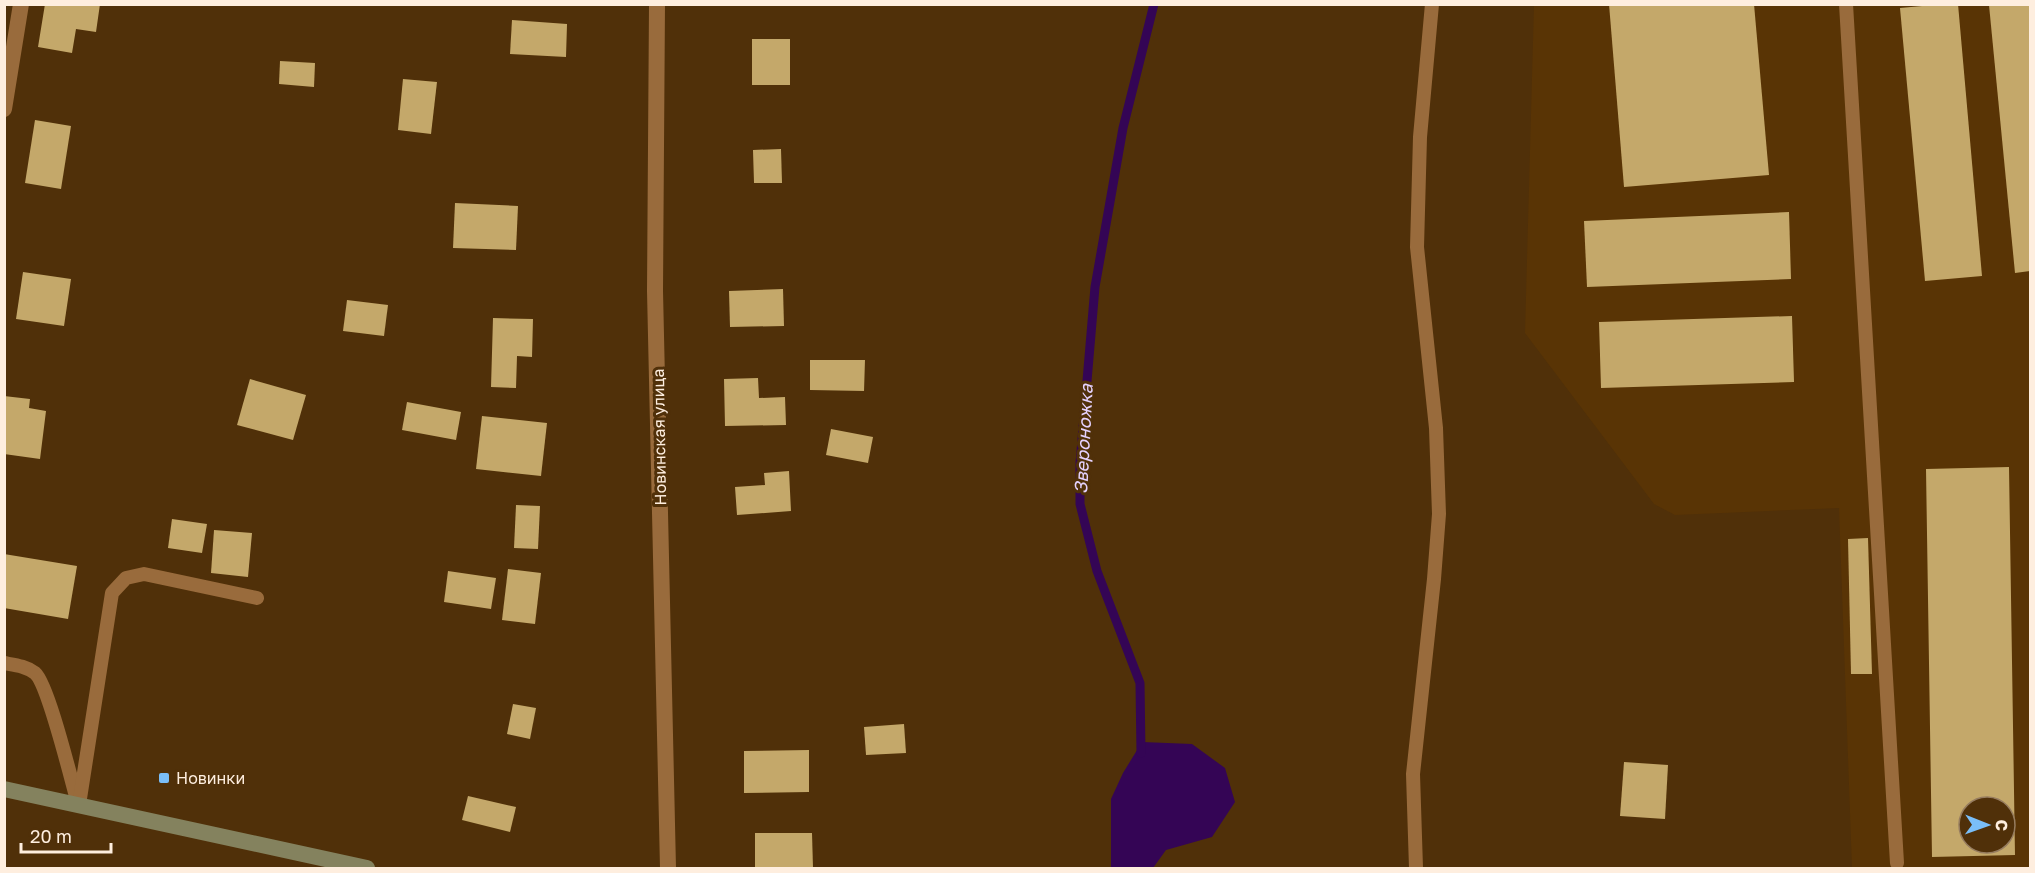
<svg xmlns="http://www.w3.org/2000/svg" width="2035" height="873" viewBox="0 0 2035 873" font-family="'Golos Text',sans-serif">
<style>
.built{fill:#593405;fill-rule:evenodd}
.water{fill:#340555}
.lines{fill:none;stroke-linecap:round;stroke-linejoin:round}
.stream{stroke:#340555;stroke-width:9}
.building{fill:#c4a86a;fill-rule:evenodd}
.service{stroke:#996b3c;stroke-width:14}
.minor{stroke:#996b3c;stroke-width:16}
.secondary{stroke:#84825e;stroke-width:16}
.poi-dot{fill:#7abef8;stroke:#503009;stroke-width:2}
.labels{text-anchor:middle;stroke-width:6;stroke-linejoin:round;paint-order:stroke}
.street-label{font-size:16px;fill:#feeedf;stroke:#503009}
.poi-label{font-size:16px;fill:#feeedf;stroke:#503009;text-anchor:start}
.water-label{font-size:18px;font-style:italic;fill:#e5d2fe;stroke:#503009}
</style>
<rect width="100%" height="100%" fill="#503009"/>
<path class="built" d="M 1534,5 L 2030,5 L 2030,868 L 1852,868 L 1839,508 L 1675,515 L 1654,504 L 1525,333 ZM 1969,807 L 2005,807 L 2005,843 L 1969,843 Z"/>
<polygon class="water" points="1142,742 1192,744 1225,768 1235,802 1212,837 1166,850 1153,868 1111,868 1111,799 1123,773"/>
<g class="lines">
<polyline class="stream" points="1141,753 1140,683 1097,571 1080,504 1080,463 1095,287 1123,128 1154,4"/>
</g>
<g class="building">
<polygon points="45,4 100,4 96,32 76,29 72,53 38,47"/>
<polygon points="1609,4 1754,4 1769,175 1624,187"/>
<polygon points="1944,4 1958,4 1982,276 1925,281 1900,8"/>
<polygon points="1989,5 2030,5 2030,271 2015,273"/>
<polygon points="512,20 567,24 566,57 510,54"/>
<rect x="752" y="39" width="38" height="46"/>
<polygon points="280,61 315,63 314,87 279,84"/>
<polygon points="403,79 437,82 431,134 398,130"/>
<polygon points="35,120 71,126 61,189 25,183"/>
<polygon points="781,149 782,183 754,183 753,150"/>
<polygon points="455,203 518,206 516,250 453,248"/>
<polygon points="1789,212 1791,279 1587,287 1584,221"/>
<polygon points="23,272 71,279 64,326 16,319"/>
<polygon points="783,289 784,326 730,327 729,291"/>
<polygon points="347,300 388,305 384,336 343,331"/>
<polygon points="1792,316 1794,382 1601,388 1599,322"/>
<polygon points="493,318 533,319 532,357 517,356 516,388 491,387"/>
<polygon points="810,360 865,360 864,391 810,390"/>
<polygon points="758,378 759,398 785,397 786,425 725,426 724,379"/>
<polygon points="250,379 306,395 293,440 237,425"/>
<polygon points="4,396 30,399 29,408 46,411 40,459 4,454"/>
<polygon points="407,402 461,412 456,440 402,430"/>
<polygon points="482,416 547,423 541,476 476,469"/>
<polygon points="831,429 873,437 868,463 826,455"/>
<path d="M 2009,467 L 2015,855 L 1932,857 L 1926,469 ZM 1969,807 L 2005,807 L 2005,843 L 1969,843 Z"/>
<polygon points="789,471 791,511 737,515 735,487 765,485 764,473"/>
<polygon points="516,505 540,506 538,549 514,548"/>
<polygon points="172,519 207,524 202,553 168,548"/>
<polygon points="214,530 252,533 248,577 211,573"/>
<polygon points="1868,538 1872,674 1851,674 1848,539"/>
<polygon points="4,554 77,566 68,619 4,608"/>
<polygon points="508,569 541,573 535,624 502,620"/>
<polygon points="448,571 496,578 491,609 444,602"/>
<polygon points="513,704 536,708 530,739 507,734"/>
<polygon points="904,724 906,753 866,755 864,727"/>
<polygon points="809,750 809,792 744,793 744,751"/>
<polygon points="1624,762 1668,765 1665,819 1620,816"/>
<polygon points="468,796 516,807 510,832 462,820"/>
<polygon points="755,833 812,833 813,868 755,868"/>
</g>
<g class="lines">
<g class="service">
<polyline points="1846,4 1897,863"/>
<path d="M 4,663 C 15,665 26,666 35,673 C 48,684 71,779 77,800"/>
<polyline points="79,805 112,593 126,578 144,574 257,598"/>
<polyline points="1416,868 1413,774 1434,579 1439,514 1436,428 1417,247 1420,137 1432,4"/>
</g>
<g class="minor">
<polyline points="657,4 655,291 668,868"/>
<polyline points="4,109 21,4"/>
</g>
<polyline class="secondary" points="4,789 367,868"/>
</g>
<rect class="poi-dot" x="158" y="772" width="12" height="12" rx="3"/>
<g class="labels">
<g class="street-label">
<text transform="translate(659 437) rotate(-91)" y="6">Новинская улица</text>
</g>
<g class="poi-label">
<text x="176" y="784">Новинки</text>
</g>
<g class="water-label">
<text transform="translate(1084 439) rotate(-87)" y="6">Звероножка</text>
</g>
</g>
<rect width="2035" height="873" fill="none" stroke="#feeedf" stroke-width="12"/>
<g transform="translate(1987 825) rotate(91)"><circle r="28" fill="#503009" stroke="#967c5f" stroke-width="1.5"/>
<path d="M0-4.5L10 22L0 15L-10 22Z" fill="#7abef8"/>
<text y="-9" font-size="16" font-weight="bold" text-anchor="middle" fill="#feeedf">С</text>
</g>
<path d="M21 843v9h90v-9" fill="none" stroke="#feeedf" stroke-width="3"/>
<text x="30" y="843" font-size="18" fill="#feeedf" stroke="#503009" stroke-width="4.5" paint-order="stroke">20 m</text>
</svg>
